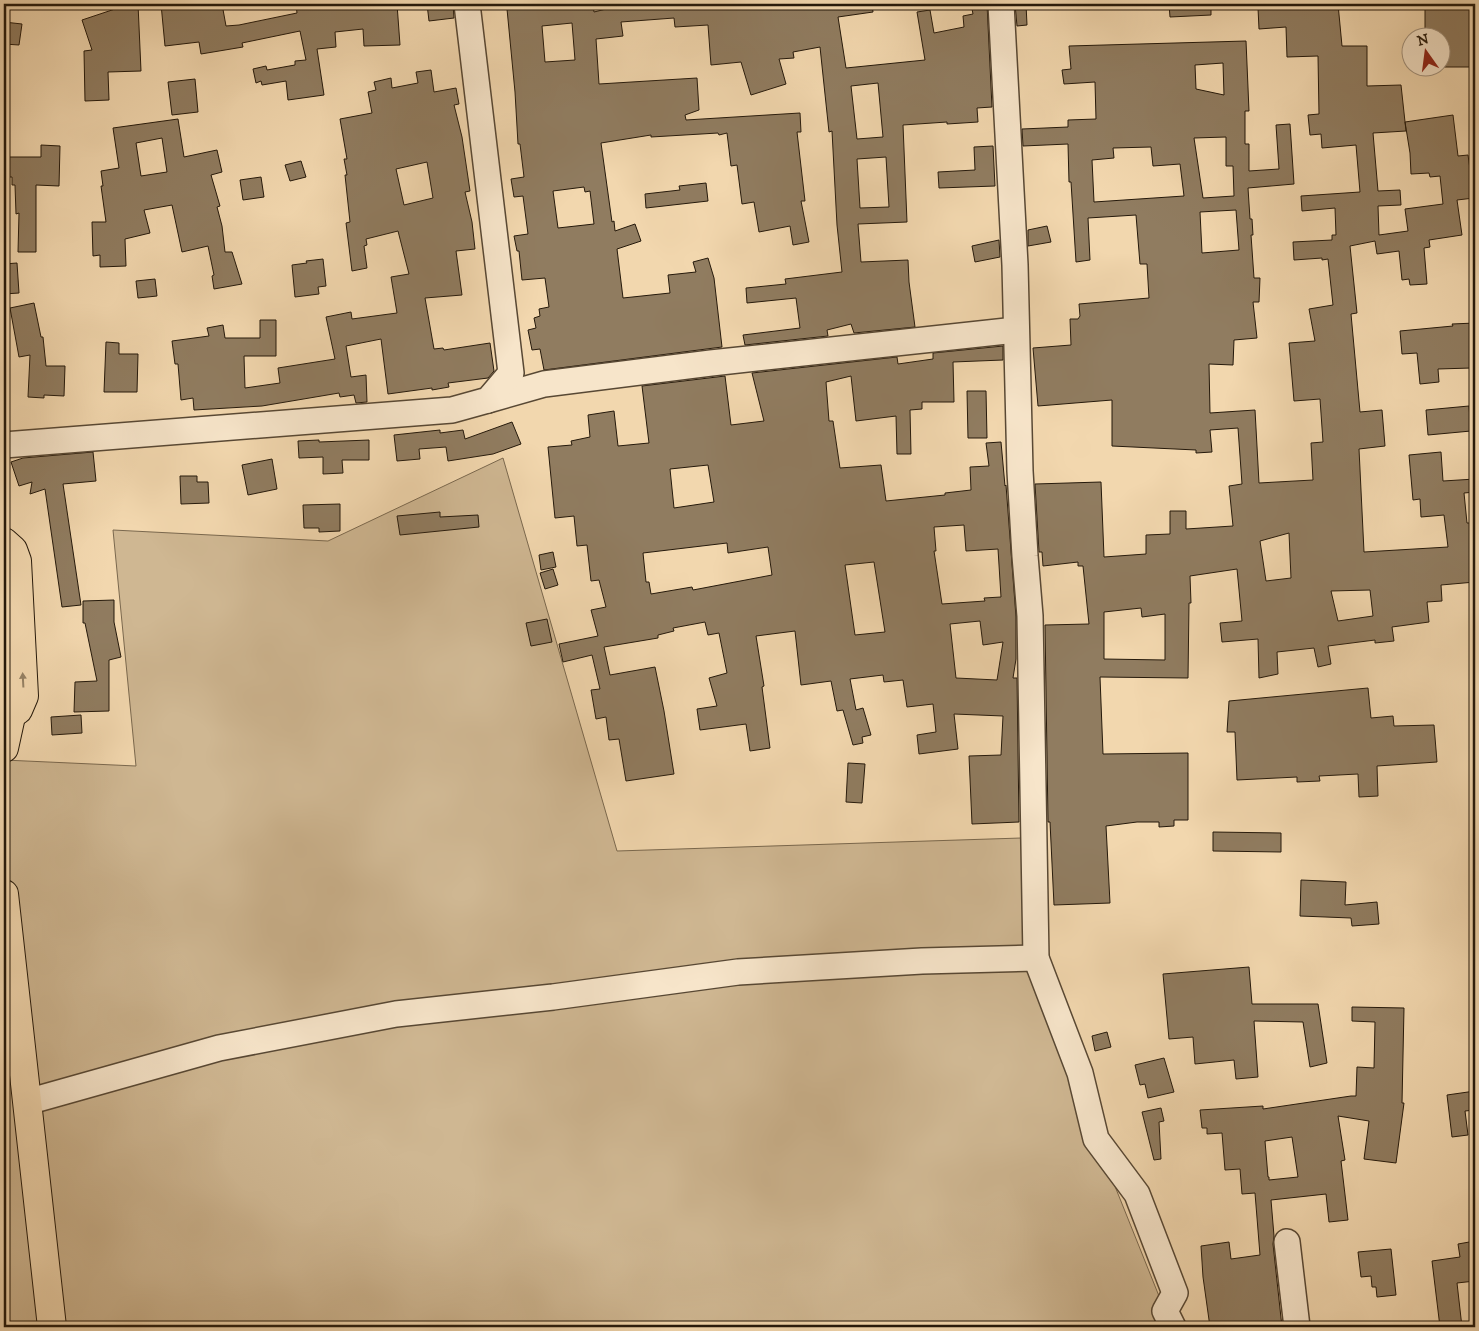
<svg xmlns="http://www.w3.org/2000/svg" width="1479" height="1331" viewBox="0 0 1479 1331" font-family="'IM FELL DW Pica',serif">
<style>
.green{fill:#cfb792;stroke:#7a684e}
.building{fill:#907c60;stroke:#25190b;fill-rule:evenodd}
.lines{fill:none;stroke-linecap:round;stroke-linejoin:round}
.minor-casing{stroke:#584834;stroke-width:28}
.highway-casing{stroke:#25190b;stroke-width:30}
.minor{stroke:#f7e5ca;stroke-width:25}
.highway{stroke:#f2d7ae;stroke-width:28}
.oneway{fill:#968265}
</style>
<rect width="100%" height="100%" fill="#f2d7ae"/>
<filter id="stains"><feTurbulence type="fractalNoise" baseFrequency=".004" numOctaves="4"/><feColorMatrix values="0 0 0 0 .2 0 0 0 0 .09 0 0 0 0 .02 0 0 0 .5 -.17"/></filter>
<radialGradient id="worn" r=".72"><stop offset=".6" stop-color="#630" stop-opacity="0"/><stop offset="1" stop-color="#630" stop-opacity=".3"/></radialGradient>
<polygon class="green" points="503,458 617,851 1021,838 1036,958 1096,1139 1165,1311 1167,1327 4,1327 4,760 136,766 113,530 328,541"/>
<g class="building">
<polygon points="130,4 138,4 141,71 108,72 109,100 85,101 84,51 92,50 82,20"/>
<polygon points="161,4 222,4 226,26 239,25 297,13 296,4 397,4 400,45 364,46 363,29 335,32 336,47 317,49 324,95 288,100 286,81 262,85 261,81 256,83 253,69 266,66 267,70 295,65 295,61 306,60 300,31 242,43 243,47 201,54 199,42 165,46"/>
<polygon points="427,4 453,4 454,18 429,21"/>
<path d="M 533,4 L 554,4 L 554,5 L 593,4 L 594,12 L 610,8 L 658,4 L 872,4 L 873,12 L 838,17 L 846,68 L 925,60 L 917,12 L 930,10 L 934,33 L 964,27 L 963,16 L 973,14 L 971,4 L 987,4 L 992,107 L 977,108 L 978,122 L 947,124 L 947,122 L 903,125 L 907,222 L 858,224 L 861,262 L 908,260 L 909,282 L 915,327 L 854,333 L 851,324 L 827,330 L 828,336 L 745,345 L 743,335 L 800,328 L 796,298 L 747,303 L 746,288 L 786,284 L 785,279 L 842,272 L 837,225 L 832,131 L 829,132 L 820,47 L 793,52 L 794,58 L 779,59 L 786,84 L 751,95 L 741,62 L 711,65 L 708,25 L 675,27 L 674,18 L 621,22 L 623,36 L 596,39 L 599,84 L 697,78 L 699,110 L 685,115 L 686,120 L 800,113 L 801,132 L 797,132 L 805,201 L 801,201 L 809,242 L 793,245 L 790,226 L 759,232 L 754,202 L 742,204 L 737,165 L 731,166 L 727,133 L 719,135 L 718,133 L 651,137 L 651,135 L 601,143 L 612,222 L 614,221 L 615,231 L 635,224 L 641,241 L 617,249 L 623,298 L 670,293 L 668,275 L 696,272 L 693,262 L 708,258 L 714,278 L 722,347 L 544,370 L 540,349 L 532,350 L 528,330 L 536,328 L 534,318 L 540,316 L 539,309 L 549,307 L 545,278 L 522,280 L 519,251 L 517,251 L 514,236 L 528,234 L 523,196 L 514,197 L 511,179 L 524,177 L 520,144 L 518,144 L 515,92 L 507,9 L 533,7 ZM 572,23 L 575,60 L 545,62 L 542,26 ZM 878,83 L 883,137 L 857,139 L 851,86 ZM 886,157 L 889,207 L 860,208 L 857,159 ZM 584,187 L 585,192 L 590,191 L 594,224 L 558,228 L 553,191 Z"/>
<polygon points="1015,4 1026,4 1027,25 1017,26"/>
<polygon points="1169,4 1211,4 1211,15 1170,17"/>
<path d="M 1304,4 L 1338,4 L 1342,46 L 1367,46 L 1367,86 L 1401,85 L 1406,131 L 1373,133 L 1378,191 L 1400,190 L 1401,205 L 1378,206 L 1379,235 L 1408,231 L 1405,209 L 1443,204 L 1440,176 L 1430,177 L 1429,173 L 1411,174 L 1410,153 L 1405,122 L 1453,115 L 1458,156 L 1468,155 L 1474,198 L 1457,200 L 1462,235 L 1429,240 L 1430,247 L 1424,248 L 1427,284 L 1410,285 L 1409,279 L 1402,280 L 1399,251 L 1377,254 L 1375,241 L 1350,246 L 1357,313 L 1351,314 L 1360,412 L 1382,410 L 1385,446 L 1359,449 L 1364,552 L 1448,547 L 1444,515 L 1421,517 L 1420,499 L 1413,500 L 1409,455 L 1441,452 L 1443,481 L 1475,479 L 1475,492 L 1464,493 L 1467,523 L 1475,523 L 1475,582 L 1441,585 L 1442,601 L 1427,602 L 1429,622 L 1392,627 L 1394,641 L 1375,643 L 1375,640 L 1328,646 L 1331,664 L 1318,667 L 1314,648 L 1277,652 L 1278,674 L 1259,678 L 1258,639 L 1222,642 L 1220,623 L 1242,621 L 1237,569 L 1190,576 L 1191,603 L 1189,603 L 1188,678 L 1100,677 L 1103,754 L 1188,753 L 1188,820 L 1174,820 L 1174,826 L 1159,827 L 1159,822 L 1137,822 L 1106,826 L 1110,903 L 1054,905 L 1050,822 L 1048,822 L 1045,625 L 1089,624 L 1083,566 L 1078,566 L 1078,562 L 1043,566 L 1042,552 L 1039,552 L 1035,484 L 1101,482 L 1104,557 L 1146,554 L 1146,535 L 1170,534 L 1170,511 L 1186,511 L 1186,529 L 1233,526 L 1229,486 L 1242,484 L 1238,428 L 1210,430 L 1212,452 L 1196,453 L 1196,450 L 1112,446 L 1112,400 L 1038,406 L 1033,348 L 1071,345 L 1070,319 L 1078,319 L 1080,316 L 1079,304 L 1149,298 L 1147,264 L 1140,264 L 1136,215 L 1088,218 L 1090,260 L 1076,262 L 1071,182 L 1069,182 L 1068,144 L 1023,146 L 1022,129 L 1068,127 L 1068,120 L 1096,119 L 1095,82 L 1064,84 L 1062,70 L 1071,69 L 1069,46 L 1246,41 L 1249,111 L 1245,111 L 1245,144 L 1249,144 L 1249,171 L 1279,169 L 1276,125 L 1290,124 L 1294,184 L 1248,188 L 1250,219 L 1252,219 L 1253,235 L 1251,235 L 1254,278 L 1260,278 L 1259,302 L 1253,302 L 1257,338 L 1234,340 L 1233,365 L 1209,364 L 1210,413 L 1255,410 L 1259,483 L 1313,480 L 1311,443 L 1323,442 L 1320,399 L 1294,401 L 1289,343 L 1315,341 L 1309,309 L 1333,305 L 1328,259 L 1322,260 L 1322,258 L 1294,260 L 1293,242 L 1332,240 L 1332,235 L 1336,235 L 1335,208 L 1302,211 L 1301,196 L 1360,192 L 1356,145 L 1322,148 L 1321,134 L 1310,135 L 1308,115 L 1319,114 L 1318,56 L 1287,57 L 1286,27 L 1259,29 L 1258,8 L 1304,5 ZM 1223,63 L 1224,95 L 1196,89 L 1195,65 ZM 1226,137 L 1226,166 L 1233,166 L 1234,196 L 1203,198 L 1194,138 ZM 1151,147 L 1153,166 L 1180,164 L 1184,196 L 1094,202 L 1092,160 L 1114,158 L 1113,148 ZM 1236,210 L 1239,250 L 1202,253 L 1200,212 ZM 1289,533 L 1291,578 L 1266,581 L 1260,541 ZM 1370,590 L 1373,616 L 1338,621 L 1331,591 ZM 1141,608 L 1142,617 L 1165,614 L 1165,660 L 1104,659 L 1104,612 Z"/>
<polygon points="1425,4 1475,4 1475,23 1472,23 1472,67 1442,67 1442,38 1425,38"/>
<polygon points="4,22 22,24 19,45 4,44"/>
<path d="M 431,70 L 434,92 L 456,88 L 459,104 L 454,105 L 462,137 L 470,191 L 465,192 L 472,222 L 475,249 L 456,251 L 462,295 L 425,298 L 434,349 L 443,348 L 444,350 L 490,343 L 494,371 L 488,378 L 448,383 L 449,387 L 432,390 L 432,388 L 388,394 L 381,339 L 346,346 L 351,377 L 366,375 L 367,402 L 356,403 L 354,395 L 340,397 L 339,393 L 262,406 L 194,410 L 193,398 L 181,400 L 178,364 L 175,364 L 172,341 L 209,336 L 207,328 L 223,325 L 225,338 L 260,338 L 260,320 L 276,320 L 276,356 L 244,356 L 245,388 L 280,383 L 278,368 L 335,359 L 326,317 L 351,312 L 352,319 L 397,313 L 391,277 L 409,274 L 398,231 L 366,239 L 367,245 L 364,246 L 367,268 L 352,271 L 346,223 L 350,222 L 345,175 L 347,175 L 344,159 L 347,159 L 340,119 L 372,113 L 368,92 L 376,90 L 374,82 L 391,78 L 392,88 L 418,83 L 416,72 ZM 427,162 L 433,198 L 404,205 L 396,169 Z"/>
<polygon points="195,79 198,112 172,115 168,82"/>
<path d="M 178,119 L 184,157 L 217,150 L 222,172 L 211,175 L 220,206 L 217,207 L 222,226 L 225,252 L 232,252 L 242,284 L 214,289 L 212,276 L 214,275 L 208,246 L 182,252 L 172,205 L 144,210 L 150,233 L 125,239 L 126,266 L 100,267 L 100,255 L 93,256 L 92,222 L 106,222 L 101,186 L 103,186 L 101,171 L 119,168 L 113,128 ZM 162,138 L 167,172 L 141,176 L 136,143 Z"/>
<polygon points="41,145 60,146 59,186 36,185 36,252 18,252 19,213 16,214 15,185 12,185 12,177 4,177 4,157 41,157"/>
<polygon points="993,146 995,186 939,188 938,172 975,170 974,147"/>
<polygon points="301,161 306,177 290,181 285,165"/>
<polygon points="261,177 264,197 243,200 240,180"/>
<polygon points="706,183 708,201 646,208 645,194 680,190 679,186"/>
<polygon points="1047,226 1051,242 1028,246 1028,230"/>
<polygon points="999,240 1000,257 975,262 972,246"/>
<polygon points="323,259 326,286 318,287 319,294 295,297 292,265 307,263 306,261"/>
<polygon points="17,263 19,293 4,294 4,264"/>
<polygon points="155,279 157,296 138,298 136,281"/>
<polygon points="34,303 41,337 43,337 46,366 65,366 64,396 44,395 44,398 28,397 30,355 19,357 10,308"/>
<polygon points="1475,323 1475,344 1470,345 1471,368 1438,369 1439,382 1420,384 1417,353 1402,354 1400,331 1453,326 1452,324"/>
<polygon points="106,342 119,343 119,354 138,354 137,392 104,392"/>
<path d="M 1003,346 L 1003,360 L 953,362 L 954,402 L 922,402 L 922,409 L 910,410 L 911,454 L 897,454 L 896,416 L 856,421 L 851,376 L 826,382 L 829,421 L 833,421 L 840,468 L 881,465 L 886,501 L 945,495 L 945,493 L 971,490 L 970,467 L 989,466 L 986,443 L 1001,442 L 1005,486 L 1006,485 L 1016,617 L 1016,659 L 1013,678 L 1017,678 L 1019,822 L 972,824 L 969,756 L 1001,755 L 1003,716 L 954,714 L 958,749 L 919,754 L 917,735 L 936,732 L 933,704 L 907,707 L 903,680 L 884,682 L 883,675 L 850,679 L 856,710 L 863,708 L 871,735 L 862,737 L 863,743 L 853,745 L 843,710 L 837,711 L 831,681 L 801,685 L 795,631 L 756,636 L 764,686 L 762,687 L 770,748 L 750,751 L 746,724 L 700,730 L 697,709 L 717,706 L 709,678 L 727,673 L 719,633 L 708,635 L 705,622 L 673,628 L 674,631 L 658,635 L 658,638 L 604,647 L 610,675 L 655,667 L 664,711 L 674,774 L 626,781 L 619,739 L 609,740 L 606,717 L 596,719 L 591,690 L 600,689 L 592,655 L 563,662 L 559,644 L 598,636 L 591,610 L 606,607 L 599,580 L 591,581 L 587,545 L 577,546 L 574,516 L 555,518 L 548,447 L 572,445 L 571,441 L 590,437 L 588,415 L 614,411 L 618,446 L 649,443 L 642,386 L 725,376 L 731,425 L 764,421 L 752,373 L 897,357 L 898,364 L 933,359 L 933,353 ZM 708,465 L 714,502 L 674,508 L 670,469 ZM 964,525 L 966,551 L 998,549 L 1001,597 L 984,598 L 985,601 L 942,604 L 934,551 L 936,551 L 934,527 ZM 727,543 L 728,553 L 768,547 L 772,575 L 693,590 L 692,587 L 651,594 L 649,582 L 646,582 L 643,553 ZM 874,562 L 885,632 L 855,635 L 845,565 ZM 980,621 L 983,645 L 1003,642 L 997,680 L 956,678 L 950,624 Z"/>
<polygon points="967,391 986,391 987,438 968,438"/>
<polygon points="1469,406 1471,431 1428,435 1426,410"/>
<polygon points="512,422 521,444 493,454 448,461 446,447 419,449 420,459 397,461 394,435 440,430 440,433 463,430 465,439"/>
<polygon points="319,440 319,442 369,440 369,460 342,460 343,473 323,474 323,457 299,458 298,441"/>
<polygon points="93,452 96,481 63,484 81,605 62,607 45,489 30,494 32,482 19,486 11,462 23,458"/>
<polygon points="272,459 277,489 248,495 242,465"/>
<polygon points="180,476 197,476 197,482 208,482 209,503 181,504"/>
<polygon points="340,504 340,531 319,532 319,528 304,528 303,505"/>
<polygon points="440,512 440,517 478,515 479,527 400,535 397,516"/>
<polygon points="553,552 556,567 541,570 539,555"/>
<polygon points="553,569 558,585 545,589 540,573"/>
<polygon points="114,600 114,622 121,657 109,660 109,711 74,712 75,682 97,681 85,623 83,623 83,601"/>
<polygon points="547,619 552,642 531,646 526,623"/>
<polygon points="1368,688 1371,718 1393,716 1394,726 1434,725 1437,762 1377,766 1378,796 1359,797 1358,774 1319,776 1320,781 1297,782 1297,777 1237,780 1235,732 1227,732 1229,701"/>
<polygon points="81,715 82,733 52,735 51,717"/>
<polygon points="848,763 865,764 862,803 846,802"/>
<polygon points="1213,832 1281,833 1281,852 1213,851"/>
<polygon points="1301,880 1346,882 1345,905 1377,902 1379,924 1352,926 1351,918 1300,916"/>
<polygon points="1249,967 1252,1004 1318,1004 1327,1063 1310,1067 1303,1022 1254,1021 1258,1077 1236,1079 1234,1060 1195,1064 1193,1037 1169,1039 1163,974"/>
<path d="M 1352,1007 L 1404,1008 L 1402,1103 L 1404,1103 L 1396,1163 L 1364,1159 L 1369,1121 L 1338,1116 L 1345,1160 L 1341,1161 L 1348,1220 L 1329,1222 L 1326,1194 L 1271,1200 L 1274,1236 L 1273,1244 L 1282,1327 L 1210,1327 L 1203,1277 L 1201,1246 L 1229,1242 L 1231,1259 L 1260,1255 L 1255,1193 L 1242,1194 L 1240,1169 L 1225,1170 L 1222,1133 L 1207,1134 L 1207,1128 L 1202,1128 L 1200,1110 L 1263,1106 L 1263,1109 L 1351,1096 L 1356,1096 L 1357,1067 L 1374,1068 L 1375,1022 L 1352,1021 ZM 1292,1137 L 1298,1177 L 1269,1180 L 1269,1177 L 1268,1177 L 1265,1141 Z"/>
<polygon points="1107,1032 1111,1047 1095,1051 1092,1036"/>
<polygon points="1164,1058 1174,1092 1148,1098 1145,1084 1140,1085 1135,1065"/>
<polygon points="1475,1091 1475,1110 1465,1111 1468,1135 1452,1137 1447,1095"/>
<polygon points="1161,1108 1164,1121 1159,1122 1161,1159 1154,1160 1142,1112"/>
<polygon points="1475,1241 1475,1281 1457,1283 1462,1327 1440,1327 1432,1261 1460,1257 1458,1244"/>
<polygon points="1391,1249 1396,1295 1377,1297 1376,1287 1372,1287 1371,1276 1361,1277 1358,1252"/>
</g>
<g class="lines">
<g class="minor-casing">
<g id="minor">
<polyline points="1001,4 1015,265 1020,471 1025,556 1030,616 1036,958 1080,1073 1096,1139 1137,1194 1175,1293 1165,1311 1173,1327"/>
<polyline points="488,400 544,384 711,363 1016,330"/>
<polyline points="4,445 452,410 488,400 511,373 467,4"/>
<polyline points="27,1102 219,1048 396,1014 553,997 738,972 922,961 1036,958"/>
<polyline points="1287,1242 1297,1327"/>
</g>
</g>
<g class="highway-casing">
<g id="highway">
<polyline points="4,542 13,550 17,561 24,696 18,710 4,719"/>
<polyline points="4,748 11,716"/>
<polyline points="4,894 52,1327"/>
</g>
</g>
<use href="#minor" class="minor"/>
<use href="#highway" class="highway"/>
</g>
<defs><path id="oneway-solid" d="M-6-.8H1V-3.2L6.5 0L1 3.2V.8H-6Z" transform="scale(1.25)"/></defs>
<use class="oneway" href="#oneway-solid" transform="translate(23 680) rotate(-93)"/>
<rect width="1479" height="1331" fill="none" stroke="#f2d7ae" stroke-width="20"/>
<rect x="5" y="5" width="1469" height="1321" fill="none" stroke="#25190b" stroke-width="2.5"/>
<rect x="10" y="10" width="1459" height="1311" fill="none" stroke="#25190b"/>
<g transform="translate(1426 52) rotate(346)"><circle r="24" fill="#f7e5ca" stroke="#a3937e"/>
<path d="M0-4L9 19L0 12L-9 19Z" fill="#8f2418"/>
<text y="-8" font-size="14" font-weight="bold" text-anchor="middle" fill="#25190b">N</text>
</g>
<rect width="100%" height="100%" filter="url(#stains)"/>
<rect width="100%" height="100%" fill="url(#worn)"/>
</svg>
